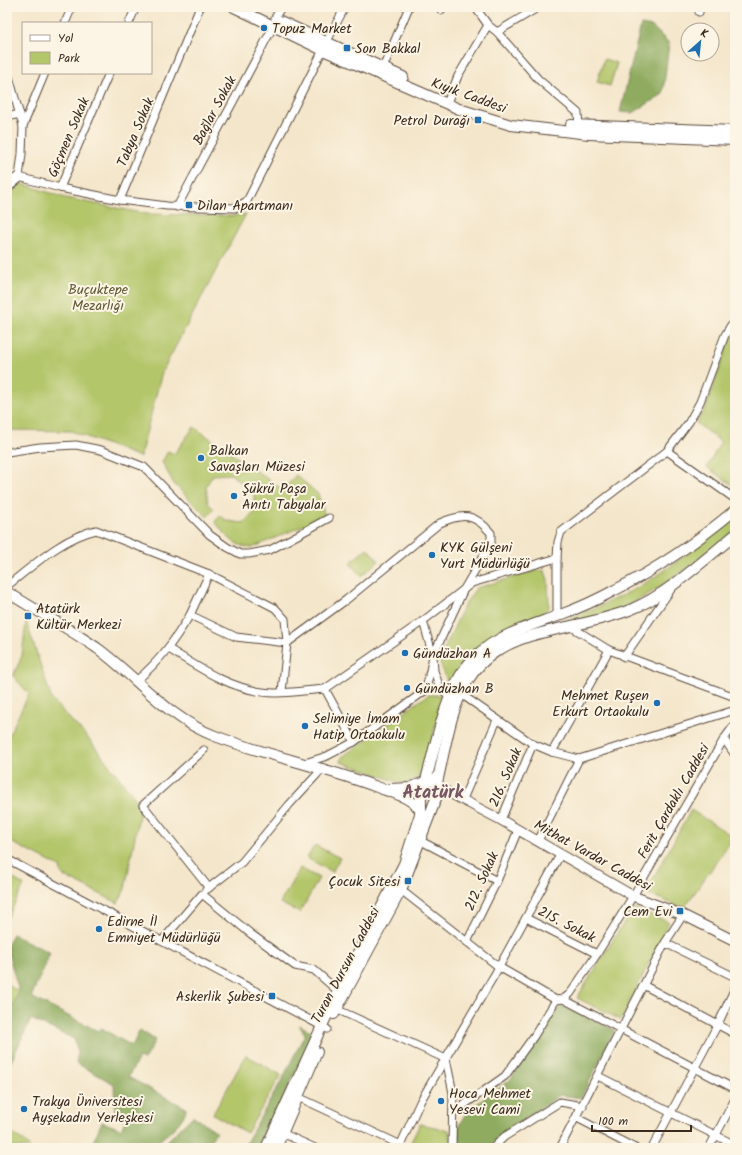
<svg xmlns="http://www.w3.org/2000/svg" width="742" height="1155" viewBox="0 0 742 1155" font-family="Kalam,sans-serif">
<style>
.green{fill:#b3c66a;stroke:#777844}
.forest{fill:#8eab5e;stroke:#646a3e}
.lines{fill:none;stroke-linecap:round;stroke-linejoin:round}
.minor-casing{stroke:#574638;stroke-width:9}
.tertiary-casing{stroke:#574638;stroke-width:11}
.secondary-casing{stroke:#574638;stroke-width:12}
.minor{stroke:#fff;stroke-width:7}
.tertiary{stroke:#fff;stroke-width:9}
.secondary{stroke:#fff;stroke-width:10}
.poi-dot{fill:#1f6fb2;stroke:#fcf5e5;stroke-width:1.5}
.labels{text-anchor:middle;stroke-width:4;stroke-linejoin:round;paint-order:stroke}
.poi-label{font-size:14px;fill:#3b2a1e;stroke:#fcf5e5;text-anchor:start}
.street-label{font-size:14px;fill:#3b2a1e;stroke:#fcf5e5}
.park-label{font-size:14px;fill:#5f5935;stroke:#fcf5e5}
.district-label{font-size:18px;font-weight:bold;fill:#785663;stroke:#fcf5e5}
</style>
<rect width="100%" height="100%" fill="#fcf5e5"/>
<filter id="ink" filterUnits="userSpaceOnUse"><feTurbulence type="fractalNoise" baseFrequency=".025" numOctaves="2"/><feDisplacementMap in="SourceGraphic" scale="8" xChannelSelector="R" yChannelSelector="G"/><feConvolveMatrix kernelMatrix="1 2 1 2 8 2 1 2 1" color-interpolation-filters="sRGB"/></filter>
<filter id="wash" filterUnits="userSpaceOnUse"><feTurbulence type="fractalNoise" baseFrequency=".012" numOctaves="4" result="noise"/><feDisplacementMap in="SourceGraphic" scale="16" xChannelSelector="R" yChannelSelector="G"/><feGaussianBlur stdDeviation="0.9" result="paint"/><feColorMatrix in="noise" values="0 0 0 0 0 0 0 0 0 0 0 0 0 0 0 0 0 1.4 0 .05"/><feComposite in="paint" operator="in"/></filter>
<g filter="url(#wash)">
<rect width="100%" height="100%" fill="#f4e6cb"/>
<g class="green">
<polygon points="604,59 617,63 610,86 597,82"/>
<polygon points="20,183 66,198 147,214 232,216 246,214 162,372 140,457 71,431 7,430 7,200"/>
<polygon points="735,335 735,487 707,467 721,442 696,423 706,407 730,339"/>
<path d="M 194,427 L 283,490 L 296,475 L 318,494 L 325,516 L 252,548 C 234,547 226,535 215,522 L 220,515 L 227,521 L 243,523 L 254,513 L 254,495 L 231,474 L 213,475 L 206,486 L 208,503 L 214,509 L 207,517 L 174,484 L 162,462 L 168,451 L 174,454 Z"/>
<path d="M 735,514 L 735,530 C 699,559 661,591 618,610 C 601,617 580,620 561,624 L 560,623 C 580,614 601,606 621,596 C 660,578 703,542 735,514 Z"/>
<polygon points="367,548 379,561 361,576 350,563"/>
<path d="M 539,570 L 545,571 L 548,580 L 549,607 C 537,621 526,618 511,625 C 484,637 463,658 448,683 L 439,660 L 465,604 L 476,588 Z"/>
<polygon points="26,621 52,700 88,738 139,803 140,810 125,889 118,903 62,875 60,867 7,840 7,739 29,694 13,676 22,656"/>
<polygon points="428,695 443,695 426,763 418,778 404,784 341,762 342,757"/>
<polygon points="691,810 734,837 684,908 645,893"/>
<polygon points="315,845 340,858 332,872 307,858"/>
<polygon points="300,868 319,878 300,913 280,903"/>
<polygon points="7,875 24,885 7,919"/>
<polygon points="633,908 669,922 621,1020 577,998"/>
<polygon points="7,984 19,992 7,1017"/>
<polygon points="246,1055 281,1075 247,1133 213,1114"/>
<polygon points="420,1124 449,1130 450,1148 408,1148"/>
<path d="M 7,1132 C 16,1136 24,1139 30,1148 L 7,1148 Z"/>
</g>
<g class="forest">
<polygon points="641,25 653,27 669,43 663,94 633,113 620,112"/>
<path d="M 13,934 L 50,953 L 31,997 L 98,1031 L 101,1028 L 132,1046 L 140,1030 L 155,1040 L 144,1060 L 139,1058 L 128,1077 L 186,1108 C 185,1123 161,1139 149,1148 L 142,1138 L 129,1148 L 90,1148 L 102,1122 L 121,1129 L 125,1121 L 115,1113 L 114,1084 L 76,1063 L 78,1052 L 74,1039 L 31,1019 L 7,1070 L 7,1017 L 19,992 L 7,949 L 7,945 Z"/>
<polygon points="561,1006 615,1030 581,1098 560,1095 500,1136 487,1148 460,1148 458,1127 467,1111 510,1080"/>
<polygon points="299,1025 313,1032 262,1148 243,1148 283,1078 305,1034"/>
<polygon points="193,1116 216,1131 207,1148 160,1148"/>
</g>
</g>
<g filter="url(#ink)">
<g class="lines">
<g class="minor-casing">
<g id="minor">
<polyline points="475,7 488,25 497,32 539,80 578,113 579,126"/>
<polyline points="441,10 444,7"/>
<polyline points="699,12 700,7"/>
<polyline points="275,18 281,7"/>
<polyline points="65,23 72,7"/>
<polyline points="129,23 136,7"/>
<polyline points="497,32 539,7"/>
<polyline points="326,43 345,7"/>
<polyline points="383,68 409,7"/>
<polyline points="7,70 23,126 22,154 19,177 60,188 120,200 167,206 235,208 247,201 323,50"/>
<polyline points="449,98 458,76 488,25"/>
<polyline points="7,117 20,114"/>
<polyline points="23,126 45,73"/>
<polyline points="60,188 109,73"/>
<polyline points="120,200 200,7"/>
<polyline points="177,207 274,25"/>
<polyline points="667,451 735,499"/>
<polyline points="7,452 40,447 76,445 101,450 144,467 210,535 227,547 240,554 249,554 270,550 329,518"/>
<polyline points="557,558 558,542 561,532 667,451 689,422 700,402 725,335 731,325 735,325"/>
<path d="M 7,586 C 34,565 62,538 96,530 L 209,574 L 275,608 L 285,619 L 287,643"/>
<polyline points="190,615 209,574"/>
<polyline points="423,621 472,583 557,558 557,616"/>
<path d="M 287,643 L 346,600 L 440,523 C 463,513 474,513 491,533 L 491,543 L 464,589 L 433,656 L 434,671 L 439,685 L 450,698"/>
<path d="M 169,649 C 200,669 237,693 276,693 C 292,693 309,690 325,689 L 354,742 L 327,756 L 305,763"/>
<polyline points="609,650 735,697"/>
<polyline points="624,657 672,588"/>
<path d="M 136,681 C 160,661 174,641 190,615 L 236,637 L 287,643 L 282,692"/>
<polyline points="325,689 423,621 433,656 426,690 354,742"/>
<polyline points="461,694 533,744 552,752 579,759 735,710"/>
<polyline points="724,739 735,755"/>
<polyline points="204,750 143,805 209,888"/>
<polyline points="552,752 609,650 570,626"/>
<polyline points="463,799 497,720"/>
<polyline points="501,820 533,744"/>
<polyline points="421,841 497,881"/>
<polyline points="538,841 579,759"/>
<polyline points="7,859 327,1029"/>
<polyline points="206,890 242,862 289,805 323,768"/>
<polyline points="401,890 499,967 556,1000 563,999 570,994 597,954 633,896 724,739 735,724"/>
<polyline points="526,918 597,954"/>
<polyline points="162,941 202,894 251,934 295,966 314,970 338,991"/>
<polyline points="467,942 497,881 518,830"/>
<polyline points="665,943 735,977"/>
<polyline points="645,986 735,1034"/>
<polyline points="563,999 735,1089"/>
<polyline points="336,1009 446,1059"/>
<polyline points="446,1059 453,1093 452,1148"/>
<polyline points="598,1076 735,1145"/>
<polyline points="298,1097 401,1145"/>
<polyline points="454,1112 505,1076 534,1036 556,1000"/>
<polyline points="577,1118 635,1148"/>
<polyline points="282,1133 315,1148"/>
<polyline points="399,1148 420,1102 499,967 560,855"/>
<polyline points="493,1148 504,1137 560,1102 583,1106"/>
<polyline points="560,1148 665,943 683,915"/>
<polyline points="652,1148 718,1024 735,988"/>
<polyline points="709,1148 735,1099"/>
</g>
</g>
<g class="tertiary-casing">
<polyline id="tertiary" points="440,788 501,820 633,896 683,915 735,941"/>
</g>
<g class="secondary-casing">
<g id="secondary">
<polyline points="234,7 323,50 459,109 511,125 589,134 735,140"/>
<polyline points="280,21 403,77"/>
<polyline points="571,125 735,131"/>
<polyline points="7,187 19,177"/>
<path d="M 7,592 C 37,611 68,628 97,648 C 137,677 167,718 215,736 C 268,756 324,767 377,787 C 393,793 410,796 421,811"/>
<path d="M 437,783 C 454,709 456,654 541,633 C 571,625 603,621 632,609 C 667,595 705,559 735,535"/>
<polyline points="334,1014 401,890 440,788 437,783 432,779 410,788 390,789"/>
<path d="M 266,1148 L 338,991 L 404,864 L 421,811 L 421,788 L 426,780 C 436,744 444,697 466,667 C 490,636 525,628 560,615 C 579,608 597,600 615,590 C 659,568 698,541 735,510"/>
<polyline points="276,1148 317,1052"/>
</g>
</g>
<use href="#minor" class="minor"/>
<use href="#tertiary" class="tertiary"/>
<use href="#secondary" class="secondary"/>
</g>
</g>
<g class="poi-dot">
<circle cx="264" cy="28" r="4"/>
<rect x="343" y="44" width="8" height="8" rx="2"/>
<rect x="474" y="116" width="8" height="8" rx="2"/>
<rect x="185" y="201" width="8" height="8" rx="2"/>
<circle cx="201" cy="458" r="4"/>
<circle cx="234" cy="496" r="4"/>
<circle cx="432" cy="555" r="4"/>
<rect x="24" y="612" width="8" height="8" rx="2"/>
<circle cx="405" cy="653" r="4"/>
<circle cx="407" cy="688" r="4"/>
<circle cx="657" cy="703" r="4"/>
<circle cx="305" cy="726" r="4"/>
<rect x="404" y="877" width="8" height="8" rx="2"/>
<rect x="676" y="907" width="8" height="8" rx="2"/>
<circle cx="99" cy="929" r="4"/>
<rect x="268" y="992" width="8" height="8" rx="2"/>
<circle cx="441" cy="1101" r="4"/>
<circle cx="24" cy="1109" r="4"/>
</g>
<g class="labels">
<g class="poi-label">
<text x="272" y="33">Topuz Market</text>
<text x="355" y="53">Son Bakkal</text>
<text x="470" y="125" text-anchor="end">Petrol Durağı</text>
<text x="197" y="210">Dilan Apartmanı</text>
<text x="209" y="455">Balkan<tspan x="209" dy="16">Savaşları Müzesi</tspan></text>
<text x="242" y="493">Şükrü Paşa<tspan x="242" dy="16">Anıtı Tabyalar</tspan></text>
<text x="440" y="552">KYK Gülşeni<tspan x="440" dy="16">Yurt Müdürlüğü</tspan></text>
<text x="36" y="613">Atatürk<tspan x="36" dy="16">Kültür Merkezi</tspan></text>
<text x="413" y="658">Gündüzhan A</text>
<text x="415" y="693">Gündüzhan B</text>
<text x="649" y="700" text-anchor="end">Mehmet Ruşen<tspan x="649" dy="16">Erkurt Ortaokulu</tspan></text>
<text x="313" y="723">Selimiye İmam<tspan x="313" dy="16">Hatip Ortaokulu</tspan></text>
<text x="400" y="886" text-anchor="end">Çocuk Sitesi</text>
<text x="672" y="916" text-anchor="end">Cem Evi</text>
<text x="107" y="926">Edirne İl<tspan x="107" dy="16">Emniyet Müdürlüğü</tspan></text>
<text x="264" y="1001" text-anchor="end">Askerlik Şubesi</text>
<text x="449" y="1098">Hoca Mehmet<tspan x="449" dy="16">Yesevi Cami</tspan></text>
<text x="32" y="1106">Trakya Üniversitesi<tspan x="32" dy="16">Ayşekadın Yerleşkesi</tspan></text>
</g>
<g class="street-label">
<text transform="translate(469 95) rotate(20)" y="5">Kıyık Caddesi</text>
<text transform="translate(214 110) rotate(-62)" y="5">Bağlar Sokak</text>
<text transform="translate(135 132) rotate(-67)" y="5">Tabya Sokak</text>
<text transform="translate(68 137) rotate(-67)" y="5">Göçmen Sokak</text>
<text transform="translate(505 777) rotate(-67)" y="5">216. Sokak</text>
<text transform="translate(673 801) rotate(-60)" y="5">Ferit Çardaklı Caddesi</text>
<text transform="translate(593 855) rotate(29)" y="5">Mithat Vardar Caddesi</text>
<text transform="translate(481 881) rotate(-66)" y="5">212. Sokak</text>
<text transform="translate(567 924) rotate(27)" y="5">215. Sokak</text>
<text transform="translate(345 965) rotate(-62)" y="5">Turan Dursun Caddesi</text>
</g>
<g class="park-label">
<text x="98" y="294">Buçuktepe<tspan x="98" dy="16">Mezarlığı</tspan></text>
</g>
<g class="district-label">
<text x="433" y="798">Atatürk</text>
</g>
</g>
<rect width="742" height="1155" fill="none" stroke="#fcf5e5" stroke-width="24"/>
<rect x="22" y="22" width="130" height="52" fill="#fcf5e5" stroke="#afa495"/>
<rect x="30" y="35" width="20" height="6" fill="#ffffff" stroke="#afa495"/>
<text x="58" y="42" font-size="12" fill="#3b2a1e">Yol</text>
<rect x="30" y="52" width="20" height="12" fill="#b3c66a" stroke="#afa495"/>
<text x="58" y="62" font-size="12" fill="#3b2a1e">Park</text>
<g transform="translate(700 42) rotate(27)"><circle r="19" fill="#fcf5e5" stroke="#afa495"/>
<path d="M0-3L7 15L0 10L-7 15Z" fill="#1f6fb2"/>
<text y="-6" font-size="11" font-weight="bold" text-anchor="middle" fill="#3b2a1e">K</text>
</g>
<path d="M592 1125v6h99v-6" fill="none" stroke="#3b2a1e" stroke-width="2"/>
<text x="598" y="1125" font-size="12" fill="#3b2a1e" stroke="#fcf5e5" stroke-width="3" paint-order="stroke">100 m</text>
</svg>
